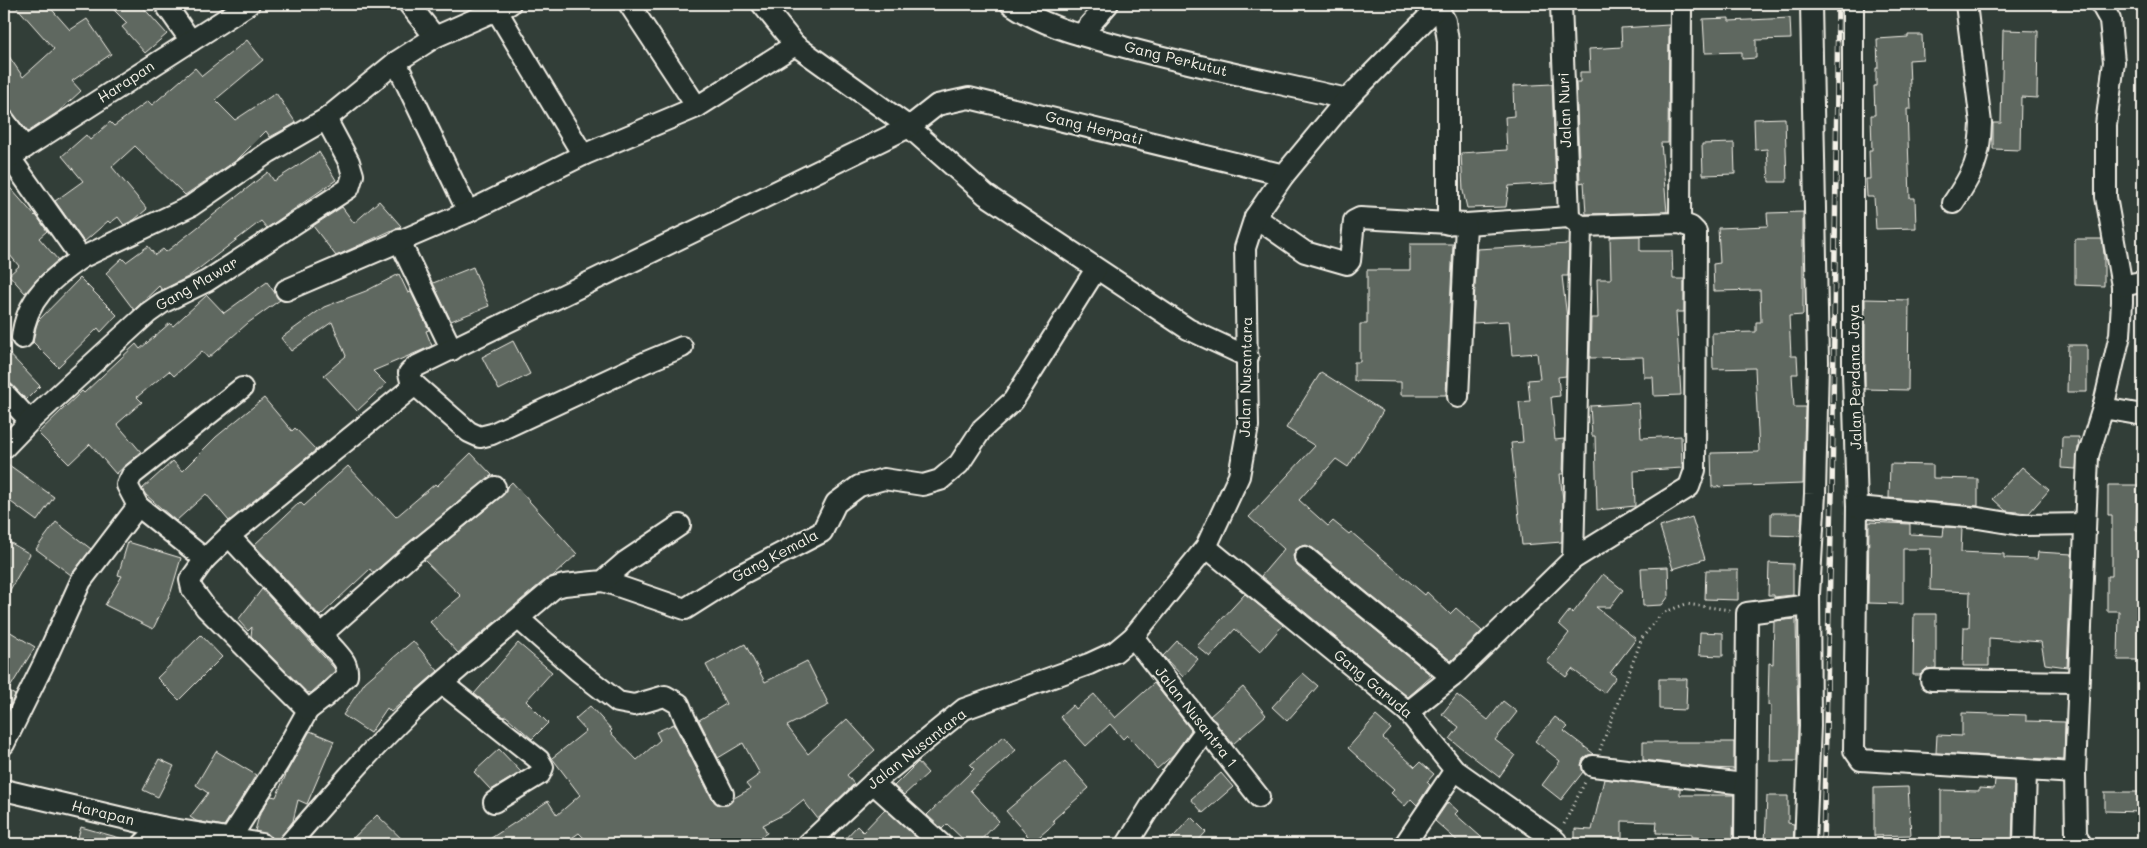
<svg xmlns="http://www.w3.org/2000/svg" width="2147" height="848" viewBox="0 0 2147 848" font-family="Mali,sans-serif">
<style>
.building{fill:#5f6861;stroke:#f4f1e8}
.lines{fill:none;stroke-linecap:round;stroke-linejoin:round}
.minor-casing{stroke:#f4f1e8;stroke-width:24}
.path{stroke:#f4f1e8;stroke-width:3;stroke-dasharray:1 4;stroke-linecap:butt}
.minor{stroke:#26332d;stroke-width:20}
.rail-casing{stroke:#f4f1e8;stroke-width:5.5}
.rail{stroke:#26332d;stroke-width:4;stroke-dasharray:11;stroke-linecap:butt}
.labels{text-anchor:middle;stroke-width:4;stroke-linejoin:round;paint-order:stroke}
.street-label{font-size:15px;fill:#f4f1e8;stroke:#26332d}
</style>
<rect width="100%" height="100%" fill="#323e38"/>
<filter id="ink" filterUnits="userSpaceOnUse"><feTurbulence type="fractalNoise" baseFrequency=".02" numOctaves="2"/><feDisplacementMap in="SourceGraphic" scale="10" xChannelSelector="R" yChannelSelector="G"/><feConvolveMatrix kernelMatrix="1 2 1 2 8 2 1 2 1" color-interpolation-filters="sRGB"/></filter>
<g filter="url(#ink)">
<g class="building">
<polygon points="14,4 47,4 70,30 87,19 111,54 72,81 81,91 58,112 28,132 4,103 4,49 23,77 54,49"/>
<polygon points="108,4 140,4 167,34 145,53 122,27 127,23"/>
<polygon points="1729,18 1729,21 1790,18 1791,39 1756,40 1756,58 1742,59 1742,52 1705,53 1703,19"/>
<polygon points="1669,25 1668,143 1661,143 1667,212 1586,214 1584,182 1580,183 1576,82 1580,82 1580,72 1590,72 1589,49 1622,47 1621,28"/>
<polygon points="2003,30 2038,31 2037,98 2021,97 2020,150 1993,149 1993,123 2001,123"/>
<polygon points="1908,35 1922,35 1923,59 1909,60 1911,109 1907,109 1910,198 1915,198 1916,228 1876,229 1874,197 1867,197 1866,179 1870,179 1869,150 1872,150 1871,115 1875,115 1874,86 1876,86 1876,68 1878,68 1877,39 1908,37"/>
<polygon points="247,40 263,60 215,100 235,120 276,93 296,123 270,137 266,131 237,160 185,195 135,146 112,167 147,209 134,220 124,225 118,217 110,223 108,221 84,242 55,201 83,181 62,156 86,135 90,140 110,122 114,126 148,101 152,105 195,68 202,76"/>
<polygon points="1552,84 1556,183 1509,186 1506,207 1467,208 1463,191 1461,153 1507,150 1505,117 1514,116 1513,86"/>
<polygon points="1785,118 1787,182 1769,182 1767,149 1755,150 1754,119"/>
<polygon points="1734,143 1735,174 1703,175 1702,144"/>
<polygon points="319,152 336,180 267,228 261,221 188,277 162,290 159,286 134,310 106,273 122,258 126,262 148,246 155,255 163,249 166,252 268,172 274,181"/>
<polygon points="4,181 35,216 36,215 47,231 39,238 58,260 42,274 25,293 9,275 19,266 4,248"/>
<polygon points="379,201 401,226 336,256 313,226 342,207 354,223"/>
<polygon points="1803,212 1803,315 1789,316 1791,356 1797,356 1798,374 1792,374 1794,407 1805,407 1803,484 1712,487 1711,453 1759,452 1755,368 1713,369 1712,333 1756,332 1756,322 1761,322 1760,290 1714,291 1713,264 1720,263 1718,228 1768,226 1767,213"/>
<polygon points="1640,236 1640,251 1672,251 1673,279 1684,279 1684,312 1676,312 1681,395 1654,396 1653,377 1644,377 1643,357 1590,358 1591,318 1598,318 1597,279 1611,279 1610,237"/>
<polygon points="2075,239 2102,239 2104,254 2104,286 2075,285"/>
<polygon points="1410,244 1453,244 1446,395 1401,395 1401,382 1354,381 1354,362 1360,362 1360,324 1367,324 1367,270 1410,270"/>
<polygon points="1569,244 1568,276 1562,276 1567,318 1566,376 1558,377 1560,396 1551,397 1555,440 1564,439 1563,474 1560,474 1563,500 1562,542 1522,545 1511,443 1523,442 1519,402 1530,401 1528,380 1540,379 1537,353 1512,355 1509,321 1473,323 1477,249"/>
<polygon points="473,267 489,306 451,321 433,283"/>
<polygon points="399,274 408,293 411,292 429,330 426,331 432,346 373,371 386,384 357,411 324,375 346,356 332,322 291,351 281,338 324,307 366,291"/>
<polygon points="80,278 117,315 101,332 98,328 58,367 33,342 36,327 38,321"/>
<polygon points="267,282 280,300 248,323 208,358 202,351 174,376 169,371 137,397 142,402 117,424 141,452 116,474 90,444 69,464 38,433 82,391 84,393 136,344 140,349 170,323 173,326 207,295 224,313"/>
<polygon points="1865,299 1909,300 1908,390 1865,389"/>
<polygon points="513,341 530,374 499,390 482,357"/>
<polygon points="2068,345 2087,345 2087,392 2067,392"/>
<polygon points="4,348 40,386 26,400 12,385 4,381"/>
<polygon points="1321,372 1383,411 1348,467 1336,459 1299,500 1328,526 1333,521 1349,534 1351,532 1425,595 1427,592 1450,614 1456,608 1482,631 1451,661 1313,548 1306,545 1296,549 1293,556 1297,566 1432,676 1408,697 1261,576 1284,549 1249,517 1315,446 1286,428"/>
<polygon points="264,398 292,431 295,428 316,450 229,521 206,494 176,521 146,495 142,489 173,461 182,471 216,437"/>
<polygon points="1639,403 1641,438 1681,436 1682,468 1634,471 1635,506 1597,510 1595,436 1592,436 1590,406"/>
<polygon points="2062,437 2079,437 2076,469 2061,468"/>
<polygon points="471,453 492,475 402,548 373,573 370,569 320,616 254,545 300,502 304,506 348,466 396,517 435,484 437,486"/>
<polygon points="1890,464 1933,465 1933,478 1978,479 1978,506 1889,498"/>
<polygon points="9,465 54,497 37,521 4,497 4,473"/>
<polygon points="2022,467 2049,490 2029,513 2006,511 1993,499"/>
<polygon points="512,482 577,554 553,576 546,579 458,653 430,622 461,596 424,560 502,496 507,487"/>
<polygon points="2108,485 2137,485 2136,530 2143,530 2143,660 2118,660 2119,611 2107,611 2107,576 2112,576 2112,515 2108,515"/>
<polygon points="1771,513 1802,513 1801,536 1771,535"/>
<polygon points="1692,517 1705,559 1673,569 1660,527"/>
<polygon points="56,522 91,549 71,575 36,549"/>
<polygon points="1869,522 1910,524 1910,534 1943,536 1944,527 1962,528 1961,552 2004,554 2004,558 2037,559 2038,552 2072,554 2067,667 2045,664 2041,642 1989,638 1989,666 1963,666 1964,627 1969,627 1970,592 1930,590 1931,549 1903,549 1903,604 1868,603"/>
<polygon points="4,539 30,554 4,601"/>
<polygon points="128,542 181,558 171,592 153,629 105,605 122,576 118,575"/>
<polygon points="1769,563 1793,564 1793,595 1774,597 1774,595 1768,595"/>
<polygon points="1668,567 1669,596 1662,605 1643,606 1641,568"/>
<polygon points="1706,570 1738,570 1738,600 1705,599"/>
<polygon points="1603,574 1623,590 1610,607 1596,607 1636,639 1610,673 1616,677 1604,693 1572,669 1566,677 1547,662 1569,633 1559,624 1570,610 1573,613"/>
<polygon points="262,589 334,668 335,671 311,693 306,692 251,636 252,627 248,631 238,620"/>
<polygon points="1245,594 1283,625 1260,652 1235,629 1210,657 1197,646"/>
<polygon points="1914,614 1936,614 1936,668 1926,669 1920,675 1913,675"/>
<polygon points="1796,619 1798,726 1797,761 1770,761 1771,705 1768,705 1769,663 1773,664 1774,621"/>
<polygon points="4,628 35,647 8,691 15,695 4,718"/>
<polygon points="1700,632 1723,633 1723,656 1699,655"/>
<polygon points="201,635 222,657 179,700 157,678"/>
<polygon points="413,641 438,671 391,712 387,708 370,733 343,715 365,682"/>
<polygon points="1177,641 1198,659 1183,677 1163,656"/>
<polygon points="518,643 552,672 526,701 548,723 532,739 506,716 504,717 474,694"/>
<polygon points="745,644 765,682 807,661 829,705 787,726 808,754 847,719 875,750 847,775 854,784 818,819 803,800 788,812 763,825 767,833 747,844 590,844 579,833 563,844 482,844 548,801 557,815 580,795 552,758 586,731 575,719 590,706 612,730 610,732 637,760 660,740 656,732 674,724 712,799 717,804 728,805 734,798 750,789 746,784 760,774 743,743 718,758 699,720 726,704 706,665"/>
<polygon points="1303,673 1318,686 1287,721 1272,707"/>
<polygon points="1659,679 1687,679 1686,710 1659,709"/>
<polygon points="1154,683 1191,730 1174,754 1157,769 1127,735 1123,739 1110,724 1086,746 1060,717 1073,705 1076,709 1094,694 1115,718"/>
<polygon points="1243,687 1266,715 1233,744 1210,716"/>
<polygon points="1457,695 1488,720 1503,701 1517,712 1495,740 1515,755 1499,777 1450,739 1459,727 1442,714"/>
<polygon points="1962,713 2026,715 2026,721 2065,722 2064,760 1936,753 1937,735 1962,736"/>
<polygon points="1376,716 1391,729 1383,738 1415,767 1420,762 1434,774 1427,782 1430,785 1417,805 1411,799 1405,806 1391,793 1394,790 1348,748"/>
<polygon points="1555,717 1568,727 1564,731 1594,754 1588,755 1583,759 1581,765 1583,772 1561,800 1542,785 1560,761 1535,741"/>
<polygon points="310,731 334,741 307,804 298,800 293,821 278,841 273,840 269,835 255,831 259,816 271,796 276,797 288,770"/>
<polygon points="1004,736 1016,750 970,790 999,821 977,844 968,844 947,824 942,829 927,815 974,769 970,765"/>
<polygon points="1643,742 1734,742 1734,769 1710,768 1643,760"/>
<polygon points="499,749 521,772 491,790 474,772"/>
<polygon points="216,751 256,775 224,826 196,821 190,817 208,793 196,785"/>
<polygon points="159,759 174,766 158,797 143,790"/>
<polygon points="1065,761 1089,788 1053,820 1055,823 1033,842 1006,811"/>
<polygon points="918,762 928,773 904,795 894,786"/>
<polygon points="1221,773 1233,787 1203,813 1191,799"/>
<polygon points="1604,779 1680,788 1680,795 1734,795 1733,840 1692,837 1692,834 1656,833 1657,822 1622,821 1622,844 1575,843 1575,829 1592,830"/>
<polygon points="1995,780 2014,781 2012,844 1941,844 1941,790 1979,791 1979,788 1994,789"/>
<polygon points="1908,787 1911,835 1874,836 1874,788"/>
<polygon points="2105,792 2143,792 2142,812 2105,811"/>
<polygon points="1767,796 1788,796 1788,823 1794,824 1793,844 1765,844"/>
<polygon points="1448,802 1458,811 1455,814 1489,844 1461,844 1435,821"/>
<polygon points="885,809 924,844 840,844 857,826 863,832"/>
<polygon points="377,815 407,844 347,844"/>
<polygon points="1191,817 1206,832 1195,844 1167,844"/>
<polygon points="81,827 127,840 127,844 76,844"/>
</g>
<g class="lines">
<g class="minor-casing">
<g id="minor">
<polyline points="165,4 191,41"/>
<polyline points="409,4 435,37"/>
<polyline points="629,4 697,107"/>
<polyline points="762,4 795,45 909,127 986,195 1188,329 1248,357"/>
<path d="M 1011,4 C 1046,28 1085,36 1124,47 C 1198,67 1273,82 1347,99"/>
<polyline points="1561,4 1569,217"/>
<polyline points="1853,4 1853,372 1857,507 1854,750 1861,760 2075,773"/>
<polyline points="2101,4 2110,20 2114,62 2106,125 2106,197 2122,286 2122,302 2120,335 2103,408"/>
<polyline points="1438,8 1445,21 1448,41 1448,224"/>
<polyline points="497,11 583,155"/>
<polyline points="1081,35 1108,4"/>
<polyline points="396,62 468,212"/>
<polyline points="4,120 25,148"/>
<polyline points="10,158 81,258 191,206 269,152 326,119 396,62 435,37 510,4"/>
<polyline points="4,161 249,4"/>
<path d="M 1953,203 C 1973,173 1980,160 1981,123 L 1966,4"/>
<polyline points="1255,217 1305,252 1347,264 1350,261 1354,221 1360,218 1466,224 1569,217 1581,226 1680,223 1691,227 1696,232 1695,470 1689,487 1573,559 1452,677 1408,712"/>
<polyline points="1680,223 1681,4"/>
<polyline points="399,240 452,350"/>
<polyline points="2122,286 2136,283 2143,283"/>
<polyline points="286,290 468,212 583,155 697,107 795,45"/>
<path d="M 22,338 C 26,299 51,279 81,258"/>
<polyline points="415,385 411,381 409,373 415,367 909,127 937,105 969,98 1284,175"/>
<polyline points="4,393 30,421"/>
<polyline points="1458,397 1466,224"/>
<polyline points="4,448 30,421 148,313 162,303 207,281 349,188 353,175 349,162 326,119"/>
<polyline points="138,506 127,485 132,475 242,388"/>
<polyline points="1857,507 1978,518 2021,525 2085,524"/>
<path d="M 229,536 L 335,650 C 343,659 348,664 347,676 L 325,697 L 308,710 L 279,762 L 230,839"/>
<polyline points="1206,547 1408,712 1455,770 1556,841 1555,844"/>
<polyline points="1305,557 1452,677"/>
<polyline points="1573,559 1581,226"/>
<polyline points="603,581 685,609 734,578 822,532 836,503 859,486 884,479 923,485 940,480 959,464 982,429 1013,401 1096,269"/>
<polyline points="519,619 577,670 618,702 634,705 665,696 679,704 685,719 723,794"/>
<polyline points="321,635 409,557 495,487"/>
<polyline points="1133,637 1259,797"/>
<polyline points="1931,680 2077,682"/>
<polyline points="443,684 539,760 543,767 540,774 494,802"/>
<polyline points="308,710 206,608 192,589 190,580 205,559 229,536 415,385 469,432 480,437 492,434 646,362 682,347"/>
<polyline points="4,744 43,665 81,581 138,506 205,559"/>
<polyline points="1593,766 1744,784"/>
<polyline points="873,783 941,844"/>
<polyline points="4,790 161,827 262,844"/>
<polyline points="143,844 161,827"/>
<path d="M 289,844 C 328,799 367,754 410,712 C 456,669 506,629 554,588 L 564,585 L 603,581 L 625,562 L 680,525"/>
<polyline points="808,844 873,783 964,709 1089,664 1115,652 1133,637 1206,547 1239,476 1248,426 1245,248 1255,217 1284,175 1347,99 1441,4"/>
<polyline points="1127,844 1157,796 1207,729"/>
<polyline points="1405,844 1455,770"/>
<polyline points="1745,844 1747,613 1809,605"/>
<polyline points="1805,844 1810,726 1809,594 1815,494 1818,362 1811,4"/>
<polyline points="2024,844 2026,770"/>
<polyline points="2081,844 2076,834 2075,773 2088,456 2103,408 2143,415"/>
</g>
</g>
<g class="path">
<polyline points="1600,750 1642,638 1662,613 1686,604 1730,610"/>
<polyline points="1564,824 1586,780"/>
</g>
<use href="#minor" class="minor"/>
<g class="rail-casing">
<polyline id="rail" points="1823,844 1832,494 1838,4"/>
</g>
<use href="#rail" class="rail"/>
</g>
</g>
<g class="labels">
<g class="street-label">
<text transform="translate(1176 59) rotate(14)" y="5">Gang Perkutut</text>
<text transform="translate(126 82) rotate(-33)" y="5">Harapan</text>
<text transform="translate(1565 110) rotate(-92)" y="5">Jalan Nuri</text>
<text transform="translate(1094 128) rotate(14)" y="5">Gang Herpati</text>
<text transform="translate(197 284) rotate(-30)" y="5">Gang Mawar</text>
<text transform="translate(1246 377) rotate(-89)" y="5">Jalan Nusantara</text>
<text transform="translate(1855 377) rotate(-91)" y="5">Jalan Perdana Jaya</text>
<text transform="translate(775 556) rotate(-28)" y="5">Gang Kemala</text>
<text transform="translate(1373 684) rotate(40)" y="5">Gang Garuda</text>
<text transform="translate(1196 717) rotate(52)" y="5">Jalan Nusantra 1</text>
<text transform="translate(917 749) rotate(-38)" y="5">Jalan Nusantara</text>
<text transform="translate(103 813) rotate(14)" y="5">Harapan</text>
</g>
</g>
<rect width="2147" height="848" fill="none" stroke="#26332d" stroke-width="20"/>
<rect x="10" y="10" width="2127" height="828" fill="none" stroke="#f4f1e8" stroke-width="2" filter="url(#ink)"/>
</svg>
